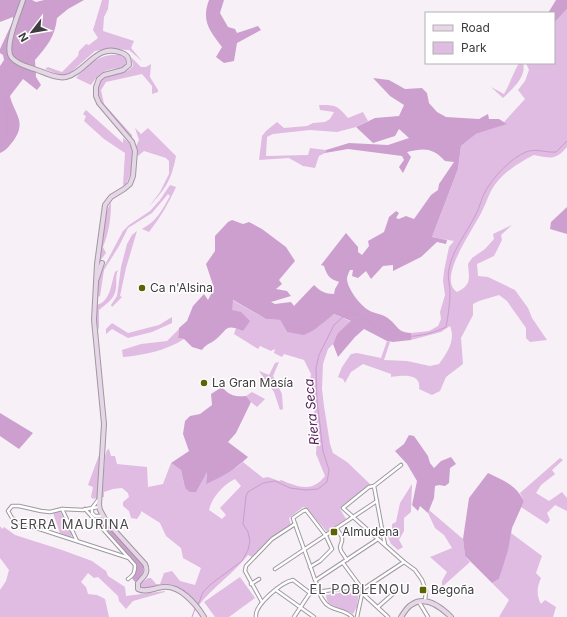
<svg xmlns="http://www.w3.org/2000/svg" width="567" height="617" viewBox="0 0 567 617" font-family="Inter,sans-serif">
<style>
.green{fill:#e0bbe2;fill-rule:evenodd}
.forest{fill:#cd9fcf}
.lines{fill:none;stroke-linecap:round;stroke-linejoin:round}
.stream{stroke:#ca9dcd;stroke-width:1}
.street-casing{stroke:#9e999f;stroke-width:4.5}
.secondary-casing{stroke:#9e999f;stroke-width:6}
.street{stroke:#fff;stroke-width:2.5}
.secondary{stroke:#e7d5e8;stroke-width:4}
.poi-dot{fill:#5c6300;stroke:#fff;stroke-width:1.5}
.labels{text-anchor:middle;stroke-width:3;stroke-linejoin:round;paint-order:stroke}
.poi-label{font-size:12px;fill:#3e3c3e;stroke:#fff;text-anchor:start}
.water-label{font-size:13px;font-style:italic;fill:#521b56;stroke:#fff}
.neighbourhood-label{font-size:13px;letter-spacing:1px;fill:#4a464b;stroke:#fff}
</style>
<rect width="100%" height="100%" fill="#f7f1f7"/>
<g class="green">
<polygon points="102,0 109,0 108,9 104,17 103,31 134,41 131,48 142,61 129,50 109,49 95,51 71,72 62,76 45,69 48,67 62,72 78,56 79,51 86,44 89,45 98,38 93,30"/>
<path d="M 567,9 L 567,147 C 555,161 550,158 534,155 C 520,162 507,170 497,182 C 489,192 488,199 483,209 C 476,226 442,270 453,288 C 454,290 456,291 457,292 C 472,285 469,278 468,264 L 472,258 L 485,249 L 494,239 L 493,234 L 512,225 L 501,235 L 502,240 L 494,256 L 477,264 L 478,276 L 488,277 L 515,290 L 528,308 L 532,318 L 547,340 L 530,342 L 526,338 L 526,328 L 507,301 L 499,295 L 479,301 L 473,304 L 473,315 L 461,338 L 463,364 L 446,377 L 440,391 L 432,395 L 419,389 C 422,373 402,375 391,377 L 391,374 L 363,364 L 351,372 L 345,383 L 343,379 L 338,377 L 342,367 L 351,354 L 357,353 L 381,358 L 387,341 L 390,342 L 384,360 L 407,361 L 430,366 L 439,364 C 447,353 456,340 450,326 L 441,332 L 411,340 L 411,333 L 429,331 L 438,326 L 441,319 L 440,312 L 445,295 L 443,281 L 444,271 L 449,247 L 454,241 L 432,237 L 458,169 L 461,146 L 476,134 L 506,124 L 504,122 L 525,99 L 518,90 L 525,81 L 529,70 L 526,63 L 554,63 L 554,23 Z"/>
<path d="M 111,55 L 119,55 L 124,57 L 126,61 L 125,66 C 121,68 117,68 112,69 C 102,71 97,76 91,85 L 76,78 C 86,67 95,57 111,55 Z"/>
<path d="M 131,57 L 141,67 L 146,67 L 151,64 L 150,77 L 158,90 L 158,92 L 152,94 L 152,86 L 142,74 L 106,82 L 101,90 L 104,104 L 132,135 L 132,139 C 123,129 79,88 108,76 C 117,72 126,75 133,66 Z"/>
<path d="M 519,63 L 523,63 C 527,77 512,89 503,98 L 491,87 L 504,94 C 510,84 513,73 519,63 Z"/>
<path d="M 319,105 C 336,105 337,105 348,118 L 363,112 L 368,121 L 356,127 L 337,132 L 310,130 L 273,134 L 267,137 L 266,156 L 308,155 L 310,148 L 326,150 L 325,153 L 319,156 L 315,168 L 303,166 L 289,158 L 259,160 L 262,136 L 266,131 L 277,122 L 284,128 L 307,126 L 313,123 L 325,122 L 330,119 L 334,112 L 320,110 Z"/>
<path d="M 86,110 L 123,143 L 123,138 C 125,140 129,142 130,145 C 136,153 131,176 126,184 L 123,185 L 125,153 L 104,139 L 84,121 L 86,116 L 83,114 Z"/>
<path d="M 135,128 L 141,134 L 148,128 L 176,156 C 171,182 165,189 148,208 L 160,192 L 169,174 L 169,161 L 166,158 L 144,151 L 138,156 L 136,146 L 139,140 Z"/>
<path d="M 170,185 L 176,187 C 169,203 160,218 149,232 L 142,229 C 157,221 162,210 170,196 L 168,194 L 152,213 L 128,228 L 119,246 L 104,270 L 100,296 L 97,297 L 99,276 L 123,231 L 129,225 L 150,211 L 160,200 Z"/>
<path d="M 111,202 C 111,219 109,232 103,247 L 106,253 L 100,261 C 102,243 102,217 111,202 Z"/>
<polygon points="137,231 126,268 120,296 122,297 112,307 111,305 117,296 121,267 127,244 132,235"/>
<path d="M 118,270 C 115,277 117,281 116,288 C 115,299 106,304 99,310 L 99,330 L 97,325 L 97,305 C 111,301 111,283 115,272 Z"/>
<path d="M 232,300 L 266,319 L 280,320 L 287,332 L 324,321 L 334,314 L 352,322 L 337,334 L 333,344 L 328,349 L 323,364 L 322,389 L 324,406 L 330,444 L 333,453 L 347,462 L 371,485 L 340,509 L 346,519 L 327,532 L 306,508 L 303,507 L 289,518 L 291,525 L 275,536 L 252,557 L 248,555 C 233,574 213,587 198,606 C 189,597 177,581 163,584 C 157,585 151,588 144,589 L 141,587 L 139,585 L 148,578 L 151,578 L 156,584 L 160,584 L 164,573 L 172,571 L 180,581 L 195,585 L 201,568 L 183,558 L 181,548 L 166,536 L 160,523 L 141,511 L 141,513 L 137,519 L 131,518 L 129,511 L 123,506 L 123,502 L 129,497 L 128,493 L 122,488 L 113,489 L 104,492 L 104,497 L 102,497 L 105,456 L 107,450 L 109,449 L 111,456 L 115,456 L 117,464 L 147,467 L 148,487 L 163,484 L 171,463 L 181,470 L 185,488 L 196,491 L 207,471 L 206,483 L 237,467 L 243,462 L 263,478 L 268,477 L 279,481 L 281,480 C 298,487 312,493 325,476 L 316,454 L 317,434 L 314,414 L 315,408 L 311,401 L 309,392 L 311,374 L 304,360 L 284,354 L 282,357 L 274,353 L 275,349 L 271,351 L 260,346 L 258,349 L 234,334 L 236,328 L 243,331 L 231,310 ZM 235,479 L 241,486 L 220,508 L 226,515 L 222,519 L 209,510 C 212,497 223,485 235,479 Z"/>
<polygon points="172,317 172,323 152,332 128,338 112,329 106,334 106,329 112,323 128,333 159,325"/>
<path d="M 179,329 L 178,338 L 184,339 C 165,351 145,355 123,357 L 122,350 L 141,344 L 167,341 Z"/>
<polygon points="279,362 273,376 282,394 283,409 280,410 274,392 259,371 269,375 275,363"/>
<polygon points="252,392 265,399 257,407 251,402 246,396"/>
<polygon points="101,453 97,498 93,499 91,497 93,487 88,485 99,455"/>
<polygon points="560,458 563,460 552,470 555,474 541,485 536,493 549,501 562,492 567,498 567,511 555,505 547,513 550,520 547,524 521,507 524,501 520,493"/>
<polygon points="412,484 411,512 404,518 404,531 399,540 403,547 398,550 391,544 386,532 392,531 392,524 396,522 400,503"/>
<polygon points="429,510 463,539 465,556 470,562 442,587 442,581 447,572 430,557 452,548 444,535 435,528 428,513"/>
<polygon points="60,511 72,534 71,538 60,533 53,513"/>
<polygon points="0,526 2,529 4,527 15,535 62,550 92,561 106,571 108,576 125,587 126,596 165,591 165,592 133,601 126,609 119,601 118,596 98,577 94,578 88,573 81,582 86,587 88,594 97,595 105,599 109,617 0,617 0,590 6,581 9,570 0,558"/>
<path d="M 511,533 L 542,556 L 536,573 L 541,578 C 537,587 536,595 541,604 L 545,600 L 556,607 L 553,617 L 499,617 L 509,600 L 492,583 L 499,579 Z"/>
<polygon points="240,577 255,598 229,617 215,617 204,602"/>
<path d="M 359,590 L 357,607 L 353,614 C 343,607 327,610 326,595 Z"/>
</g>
<g class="forest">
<path d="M 0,0 L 32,0 L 36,2 L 44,0 L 84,0 L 68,9 L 57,18 C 55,37 47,46 35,60 L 36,77 L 41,85 L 37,90 L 23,79 L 10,96 C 14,114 27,121 14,140 C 10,145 6,151 0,153 L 0,66 L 4,60 L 3,55 L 0,53 L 0,49 L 13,21 L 13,17 L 0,22 L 0,30 Z"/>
<path d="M 209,0 L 224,0 L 220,13 L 228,27 L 235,29 L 237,33 L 258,26 L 261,30 L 237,43 L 234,61 L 224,63 L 216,57 L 222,47 C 210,31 201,21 209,0 Z"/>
<polygon points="556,0 567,0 567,9 554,23 554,13 548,13"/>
<path d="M 373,78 L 389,80 L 405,89 L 422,88 L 427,93 L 429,103 L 437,112 L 446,117 L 479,119 L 488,114 L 489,119 L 499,119 L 507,124 L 476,134 L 461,146 L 458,169 L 432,237 L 447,240 L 446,244 L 437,242 L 421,257 L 393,271 L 393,265 L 383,266 L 371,279 L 366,271 L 358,278 L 352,276 L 353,270 L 350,270 C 349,272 347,276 347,279 C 347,288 361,307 370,311 C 376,314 383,314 389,319 C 399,327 397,332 411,333 L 411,340 L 393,342 L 387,341 L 364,329 L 355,337 L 338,357 L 333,344 L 337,334 L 351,321 L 334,314 L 314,330 L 304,335 L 287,332 L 280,320 L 266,319 L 233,300 L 232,310 L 241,312 L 250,321 L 243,331 C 224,323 228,330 215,340 C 210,344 206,344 202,350 L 192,347 L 184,339 L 178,338 L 179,328 L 187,321 L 193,306 L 204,294 L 208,300 L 214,288 L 206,264 L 215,251 L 215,236 L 228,222 L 232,220 L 243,224 L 249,222 L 262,229 L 286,247 L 295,261 L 279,280 L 282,284 L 276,289 L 287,291 L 291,296 L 271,302 L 275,304 L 291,302 L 294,306 L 314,285 C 320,291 325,294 334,294 L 335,289 L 339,282 C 330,279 327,276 324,266 L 321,265 L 346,233 L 358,247 L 358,252 L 362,255 L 369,246 L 368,241 L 384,232 L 389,217 L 396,211 L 399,213 L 396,218 L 399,219 L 406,216 L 414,219 L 431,195 L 438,190 L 439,184 L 454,162 L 445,161 C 432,147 424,148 407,152 L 411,157 L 403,173 L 399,167 L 404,160 L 402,156 L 348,149 L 325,153 L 326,150 L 349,143 L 388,145 L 409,138 L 399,129 L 395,136 L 373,143 L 356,127 L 375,118 L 399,116 L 404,105 L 390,96 Z"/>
<polygon points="567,207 567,234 550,229 551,222"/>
<path d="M 222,387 C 230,396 235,397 246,396 L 251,402 L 236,433 L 228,442 L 248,457 C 236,469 222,477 206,484 L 207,472 L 196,492 L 190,492 L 185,488 L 181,470 L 171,463 L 189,451 L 183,434 L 185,421 L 190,416 L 200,414 L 212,405 L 211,394 Z"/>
<polygon points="0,413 33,433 19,449 0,436"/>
<polygon points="409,435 414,436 428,456 430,463 434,468 441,461 451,457 456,464 450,468 449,483 445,486 439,485 435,486 434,498 428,513 420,506 418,511 412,505 417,481 407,464 395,451 404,444"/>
<path d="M 488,473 C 504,481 515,484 524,501 L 512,528 L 508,550 L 499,579 L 492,583 L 465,556 L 463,539 L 469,498 Z"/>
<path d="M 99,516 L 142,561 C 145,571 143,575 135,582 L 131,577 L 133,575 L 135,565 L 97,521 Z"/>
</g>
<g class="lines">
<g class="stream">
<polyline points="26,64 39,36 41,25 47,15 61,0"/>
<polyline points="0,146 7,135 6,94 19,79 25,67"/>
<path d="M 198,605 L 203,592 L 211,584 L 242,561 L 248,550 L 250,541 L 248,532 L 243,524 L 246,496 L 248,492 L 263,483 L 275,481 L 290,488 L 306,490 L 318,489 L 327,482 L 329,470 L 323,451 L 317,400 L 316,368 L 319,355 L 334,325 L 344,316 L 356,314 C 364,318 387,334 394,335 C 412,339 431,334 446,327 C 448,316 450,304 450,293 C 450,285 447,277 449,269 C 453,248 467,233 476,214 C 480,207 481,199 485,192 C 493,177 511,158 526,152 C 535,148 547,153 556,152 L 567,141"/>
<polyline points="192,617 195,609"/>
</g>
<g class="street-casing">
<g id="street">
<polyline points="374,486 369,487 343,508 404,562 415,570 422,580 426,591 425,601"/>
<polyline points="98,500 92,508 83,510 62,509 50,512 41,511 19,506 12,506 8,511 12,518 18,522 129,558"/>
<polyline points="62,509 77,541"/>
<path d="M 85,509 L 135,565 C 135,572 134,575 128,579"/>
<polyline points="95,516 92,513 92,508 99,507"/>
<polyline points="95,516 103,516"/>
<polyline points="337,529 342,537 342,541 340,547 341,551 347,560"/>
<polyline points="385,545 374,486 401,465"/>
<path d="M 310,567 L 320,561 L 332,549 L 326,536 L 306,510 L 303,511 L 293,518 C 300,539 308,559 315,580 C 318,586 319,595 323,600 C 330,612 344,608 352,617"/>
<polyline points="275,569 377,501"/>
<polyline points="316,580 378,539"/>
<polyline points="251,584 259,579"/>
<polyline points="276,590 314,617"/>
<polyline points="310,593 360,586 343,563"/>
<polyline points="362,593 388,617"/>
<polyline points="262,602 245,571 246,566 272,539 295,524"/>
<polyline points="419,602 428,617"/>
<polyline points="378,607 395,592"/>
<path d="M 256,617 C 254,605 282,582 293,580 L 310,593"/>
<polyline points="294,617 310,593"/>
<polyline points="357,617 363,589 404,562"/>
</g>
</g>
<g class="secondary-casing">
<g id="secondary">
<path d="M 23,0 C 19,13 3,48 12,58 C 18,65 29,67 37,70 C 46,73 57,79 66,77 C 87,72 96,42 122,53 C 128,55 129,59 129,65 L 123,70 L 104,75 L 99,79 L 96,87 L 96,96 L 99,103 L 132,142 L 135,151 L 133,176 L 130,184 L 124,189 L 111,197 L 105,205 L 97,264 L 94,320 L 104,424 L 99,505 L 100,510 L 106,521 L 145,564 C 149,573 144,576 138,583 L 138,589 C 146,593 154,588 163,587 C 180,585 196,604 204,617"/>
<polyline points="97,278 102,263"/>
<path d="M 401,617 C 404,613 407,607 411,605 C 425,595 441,607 451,617"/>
</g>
</g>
<use href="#street" class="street"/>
<use href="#secondary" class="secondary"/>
</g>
<g class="poi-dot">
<circle cx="142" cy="288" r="4"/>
<circle cx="204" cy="383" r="4"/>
<rect x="330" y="528" width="8" height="8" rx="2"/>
<rect x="419" y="586" width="8" height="8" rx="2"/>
</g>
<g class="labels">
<g class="poi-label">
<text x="150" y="292">Ca n'Alsina</text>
<text x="212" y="387">La Gran Masía</text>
<text x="342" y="536">Almudena</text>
<text x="431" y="594">Begoña</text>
</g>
<g class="water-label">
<text transform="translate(311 412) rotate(-95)" y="5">Riera Seca</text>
</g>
<g class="neighbourhood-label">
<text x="70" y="529">SERRA MAURINA</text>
<text x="360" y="594">EL POBLENOU</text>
</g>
</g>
<rect x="425" y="12" width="130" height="52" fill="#ffffff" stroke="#b2b1b2"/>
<rect x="433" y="25" width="20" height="6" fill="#e7d5e8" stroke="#b2b1b2"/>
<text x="461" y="32" font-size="12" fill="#3e3c3e">Road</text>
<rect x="433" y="42" width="20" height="12" fill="#e0bbe2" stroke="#b2b1b2"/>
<text x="461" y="52" font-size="12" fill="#3e3c3e">Park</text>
<g transform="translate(32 32) rotate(239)" stroke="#ffffff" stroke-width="3" paint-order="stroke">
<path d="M0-3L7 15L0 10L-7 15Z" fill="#3e3c3e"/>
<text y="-6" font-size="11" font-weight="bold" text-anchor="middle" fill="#3e3c3e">N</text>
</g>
</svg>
